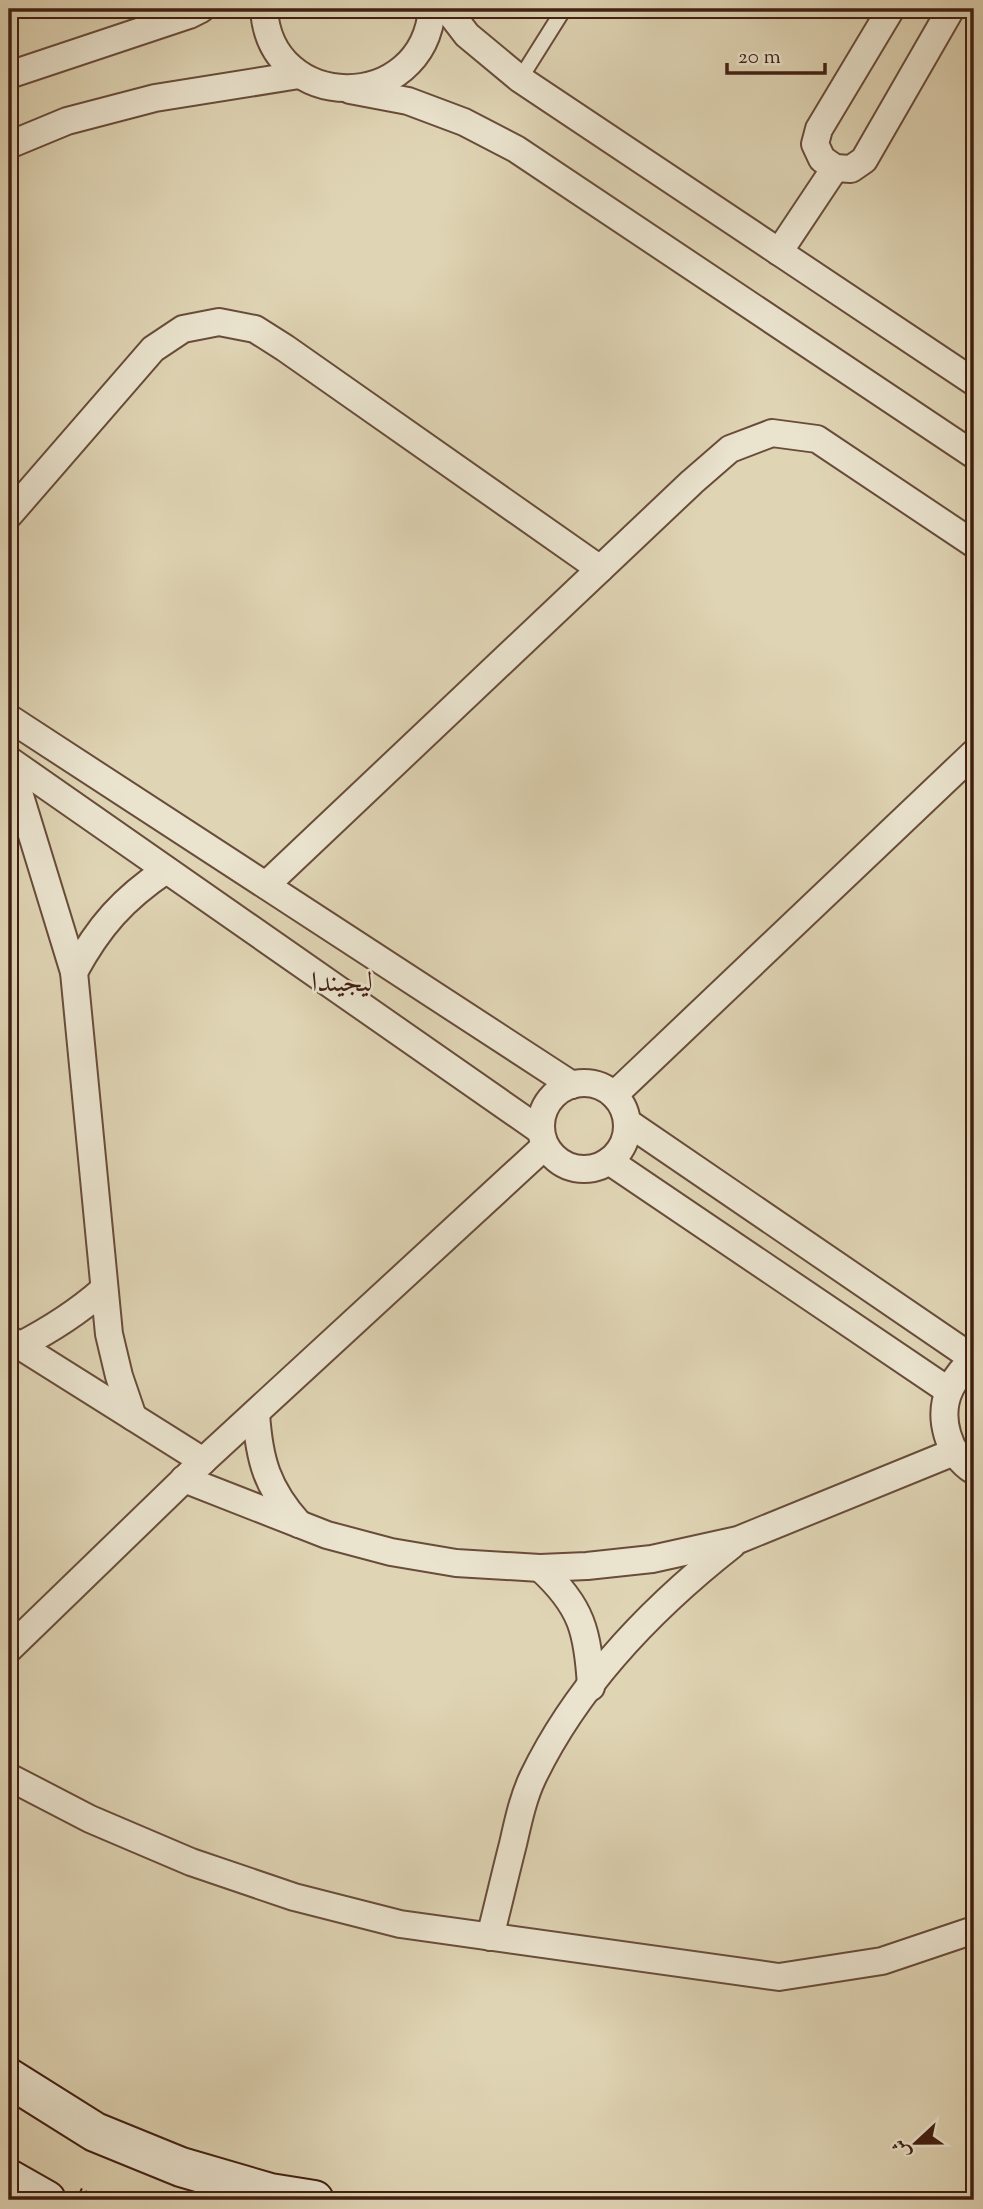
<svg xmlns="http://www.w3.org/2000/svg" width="983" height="2209" viewBox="0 0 983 2209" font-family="'Sorts Mill Goudy',Amiri,serif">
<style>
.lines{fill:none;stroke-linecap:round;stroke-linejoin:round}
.lane-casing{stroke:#694c3a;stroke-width:18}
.street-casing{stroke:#694c3a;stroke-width:30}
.secondary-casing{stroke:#421f12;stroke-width:42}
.path{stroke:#421f12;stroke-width:4.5;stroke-dasharray:2 3.5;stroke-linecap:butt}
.lane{stroke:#eae3ce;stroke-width:14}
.street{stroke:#eae3ce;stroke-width:26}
.secondary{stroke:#eae3ce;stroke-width:38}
.labels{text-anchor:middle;stroke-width:5;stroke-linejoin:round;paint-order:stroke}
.quarter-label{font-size:28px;fill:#421f12;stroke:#eae3ce}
</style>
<rect width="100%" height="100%" fill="#dfd4b4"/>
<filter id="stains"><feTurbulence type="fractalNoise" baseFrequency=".00286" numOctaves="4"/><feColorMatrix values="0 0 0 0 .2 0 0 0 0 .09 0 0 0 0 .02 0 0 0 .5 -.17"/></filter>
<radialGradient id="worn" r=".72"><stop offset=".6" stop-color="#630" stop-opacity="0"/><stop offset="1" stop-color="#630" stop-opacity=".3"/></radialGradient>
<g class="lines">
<g class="lane-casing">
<polyline id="lane" points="520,79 564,9"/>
</g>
<g class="street-casing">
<g id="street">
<path d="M 264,9 C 270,114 423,115 432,9"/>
<polyline points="447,9 467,35 520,79 974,382"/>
<polyline points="891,9 819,129 815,144 822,159 835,168 851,169 864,160 951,9"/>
<polyline points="9,75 189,15 201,9"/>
<polyline points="350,90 408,101 464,122 516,149 974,455"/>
<polyline points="9,145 67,121 155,98 299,75"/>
<polyline points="779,252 835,168"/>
<polyline points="9,515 153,349 183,329 219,322 255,329 285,348 600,569"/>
<polyline points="9,718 572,1085"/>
<polyline points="9,760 74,972 109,1334 119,1376 133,1417"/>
<polyline points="9,760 541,1131"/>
<polyline points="266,885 692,482 730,449 772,433 817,439 974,544"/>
<path d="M 74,972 C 99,926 123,899 166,870"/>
<circle cx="584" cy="1126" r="43"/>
<polyline points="614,1095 974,753"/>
<path d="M 627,1122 L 974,1359 C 964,1368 956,1376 950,1389 C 937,1417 948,1455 974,1471"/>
<polyline points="609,1161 949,1391"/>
<polyline points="9,1339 203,1461"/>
<path d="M 19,1346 C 50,1330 77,1313 103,1290"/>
<path d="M 256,1413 C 259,1460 267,1488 299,1524"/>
<polyline points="184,1479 327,1535 391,1552 456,1563 540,1568 587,1566 652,1559 738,1540 954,1452"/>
<path d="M 540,1568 C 582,1606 588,1632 591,1687"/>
<polyline points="9,1649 203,1461 545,1146"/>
<polyline points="9,1777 90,1819 191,1862 294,1897 400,1924 779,1977 882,1961 974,1930"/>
<path d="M 490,1937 C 498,1906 505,1875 513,1844 C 518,1822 523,1798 533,1777 C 577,1686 653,1607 732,1545"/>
</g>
</g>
<g class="secondary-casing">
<g id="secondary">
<polyline points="9,2078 95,2132 181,2167 270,2193 314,2200"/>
<polyline points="9,2179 46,2200"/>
</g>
</g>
<polyline class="path" points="80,2190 101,2200"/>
<use href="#lane" class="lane"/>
<use href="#street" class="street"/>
<use href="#secondary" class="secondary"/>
</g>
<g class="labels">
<g class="quarter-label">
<text x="342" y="991">ليجيندا</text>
</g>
</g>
<rect width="983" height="2209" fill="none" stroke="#dfd4b4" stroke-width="35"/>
<rect x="10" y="10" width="962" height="2188" fill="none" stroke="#421f12" stroke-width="3.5"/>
<rect x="18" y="18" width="948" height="2174" fill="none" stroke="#421f12" stroke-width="2"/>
<g transform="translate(916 2143) rotate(248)" stroke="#eae3ce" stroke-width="5" paint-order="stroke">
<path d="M0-5L12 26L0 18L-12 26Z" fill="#421f12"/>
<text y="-10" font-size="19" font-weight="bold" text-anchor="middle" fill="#421f12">ش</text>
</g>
<path d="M727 63v10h98v-10" fill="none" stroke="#421f12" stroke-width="3.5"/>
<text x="738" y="63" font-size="21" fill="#421f12" stroke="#eae3ce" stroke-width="5" paint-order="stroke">20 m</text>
<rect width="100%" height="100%" filter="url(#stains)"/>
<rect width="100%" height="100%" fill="url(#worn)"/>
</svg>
